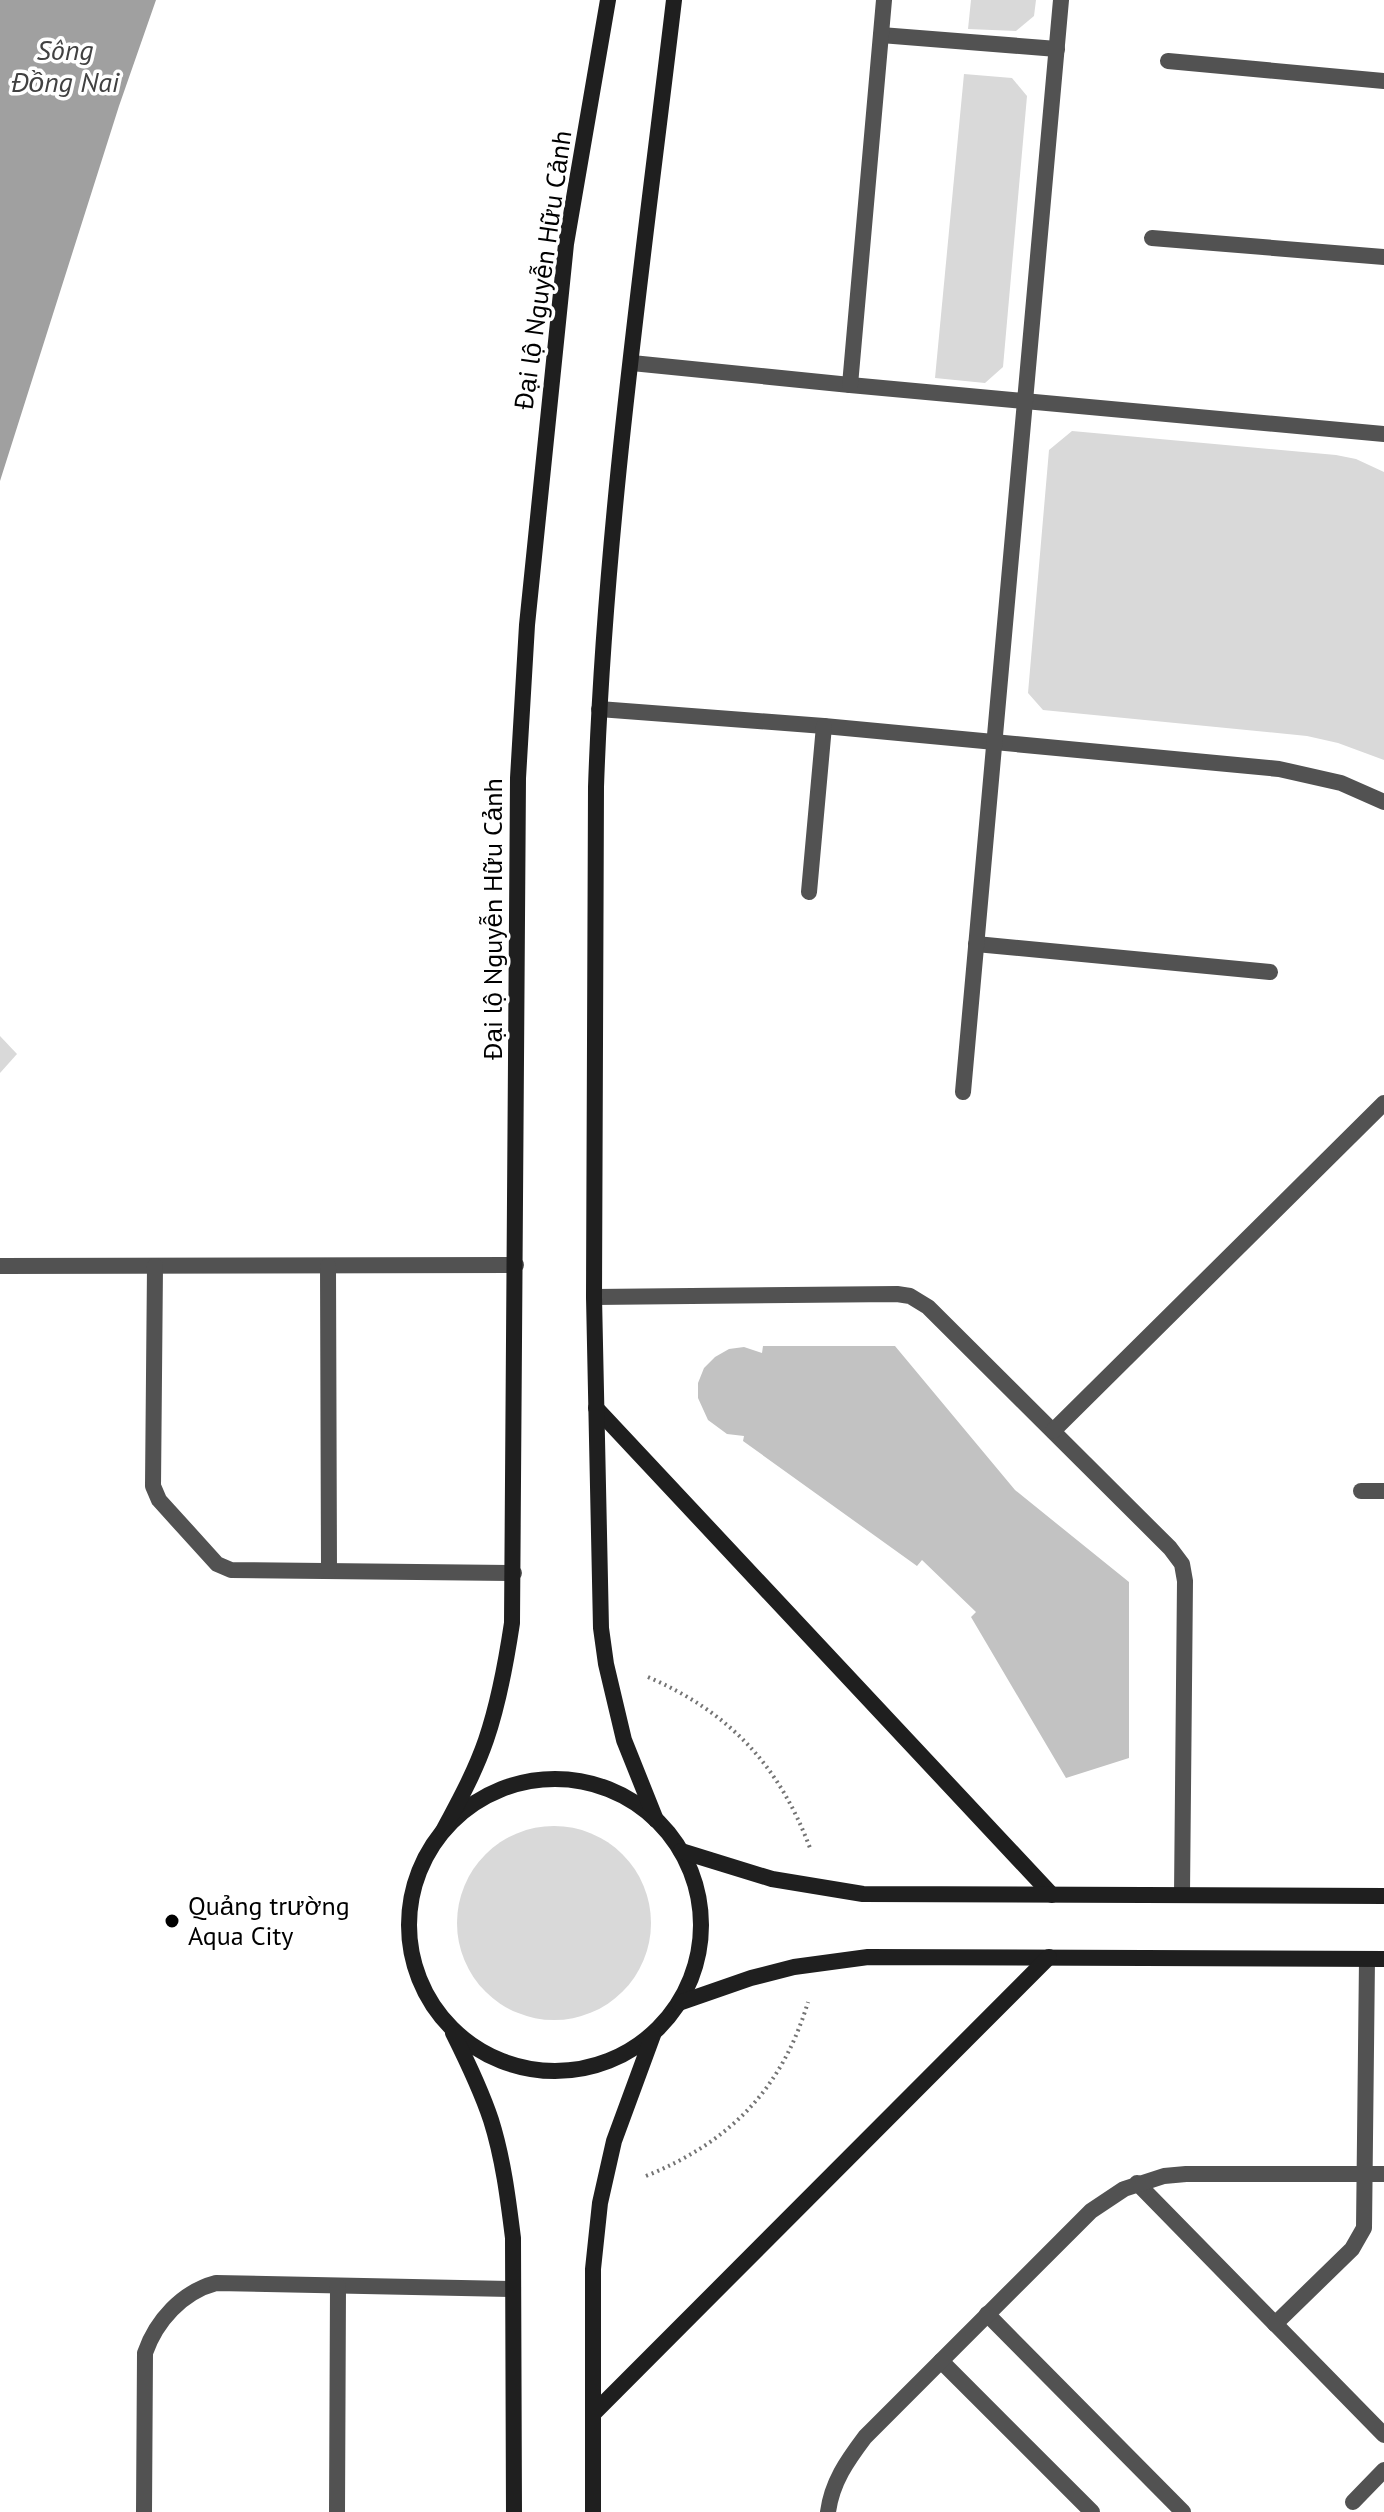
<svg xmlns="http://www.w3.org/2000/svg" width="1384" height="2512" viewBox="0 0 1384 2512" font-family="'PT Sans',sans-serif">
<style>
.green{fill:#d9d9d9}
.water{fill:#a0a0a0}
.building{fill:#c2c2c2}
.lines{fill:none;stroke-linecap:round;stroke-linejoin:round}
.path{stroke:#747474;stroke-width:4;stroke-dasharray:2 4;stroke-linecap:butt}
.street{stroke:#525252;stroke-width:16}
.secondary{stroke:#1f1f1f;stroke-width:16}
.poi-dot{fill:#000;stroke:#fff;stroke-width:3}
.labels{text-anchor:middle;stroke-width:7;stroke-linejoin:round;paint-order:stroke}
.street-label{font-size:26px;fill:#000;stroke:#fff}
.poi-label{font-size:26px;fill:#000;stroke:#fff;text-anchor:start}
.water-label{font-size:28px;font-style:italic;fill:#414141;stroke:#fff}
</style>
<rect width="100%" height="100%" fill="#fff"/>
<g class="green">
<polygon points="971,0 1036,0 1034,16 1016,31 968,29"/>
<polygon points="964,74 1012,78 1027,96 1003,367 985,383 935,378"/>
<polygon points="1072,431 1336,455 1356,459 1384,472 1384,760 1338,743 1307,736 1043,710 1028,693 1049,450"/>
<polygon points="0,1036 17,1054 0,1073"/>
<circle cx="554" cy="1923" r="97"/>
</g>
<polygon class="water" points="0,0 156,0 119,106 0,481"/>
<polygon class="building" points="763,1346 895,1346 1015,1490 1129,1582 1129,1758 1066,1778 971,1617 976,1612 922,1560 917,1566 743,1441 744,1436 727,1434 708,1420 698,1398 698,1383 704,1368 715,1357 729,1349 744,1347 762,1353"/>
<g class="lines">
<g class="path">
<path d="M 648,1677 C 729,1712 779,1765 810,1848"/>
<path d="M 646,2176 C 730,2142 782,2089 808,2002"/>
</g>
<g class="street">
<polyline points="881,35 1057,49"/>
<polyline points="1168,61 1384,81"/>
<polyline points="1152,238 1384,257"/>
<polyline points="632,363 850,385 1384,434"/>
<polyline points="850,385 884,0"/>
<polyline points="599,709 824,726 1279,769 1341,783 1384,802"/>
<polyline points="809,892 824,726"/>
<polyline points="976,944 1270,972"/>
<polyline points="963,1092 1061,0"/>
<polyline points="0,1266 516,1265"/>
<polyline points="155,1266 153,1486 159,1500 217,1564 231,1570 514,1573"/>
<polyline points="328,1266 329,1571"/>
<polyline points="594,1297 897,1294 910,1296 928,1307 1170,1548 1182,1564 1185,1581 1182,1894"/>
<polyline points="1053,1431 1384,1103"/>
<polyline points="1361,1491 1384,1491"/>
<polyline points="1137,2183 1384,2435"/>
<polyline points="987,2314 1183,2512"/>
<polyline points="1275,2324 1352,2249 1364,2228 1367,1959"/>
<polyline points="941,2361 1092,2512"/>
<polyline points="1353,2502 1384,2470"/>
<path d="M 144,2512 L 145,2353 C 156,2321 182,2292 216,2283 L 513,2289"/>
<polyline points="337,2512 338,2286"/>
<path d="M 828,2512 C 832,2482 847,2461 865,2437 L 1091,2211 L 1124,2189 L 1164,2176 L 1186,2174 L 1384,2174"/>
</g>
<g class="secondary">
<polyline points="596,1408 1052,1895"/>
<circle cx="555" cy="1925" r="146"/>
<path d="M 656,1820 L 624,1740 L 606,1664 L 601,1628 L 594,1297 L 596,787 C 605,524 643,262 674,0"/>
<path d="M 443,1831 C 459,1801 475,1772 486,1740 C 499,1702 506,1663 512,1623 L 518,778 L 527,625 L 566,244 L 608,0"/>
<polyline points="681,1851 772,1879 863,1894 1384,1896"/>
<polyline points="679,2003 751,1978 794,1967 868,1957 1384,1959"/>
<path d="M 453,2033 C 467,2061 481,2090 491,2120 C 503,2158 508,2198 513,2238 L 514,2512"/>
<polyline points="593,2414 1049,1957"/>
<polyline points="593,2512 593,2269 600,2203 614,2141 653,2035"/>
</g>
</g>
<circle class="poi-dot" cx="172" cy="1921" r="8"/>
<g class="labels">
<g class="street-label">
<text transform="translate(543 270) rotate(-82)" y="9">Đại lộ Nguyễn Hữu Cảnh</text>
<text transform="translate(493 919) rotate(-90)" y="9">Đại lộ Nguyễn Hữu Cảnh</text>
</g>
<g class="poi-label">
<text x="188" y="1915">Quảng trường<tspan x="188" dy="30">Aqua City</tspan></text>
</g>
<g class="water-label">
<text x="65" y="60">Sông<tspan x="65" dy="32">Đồng Nai</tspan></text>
</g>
</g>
</svg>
